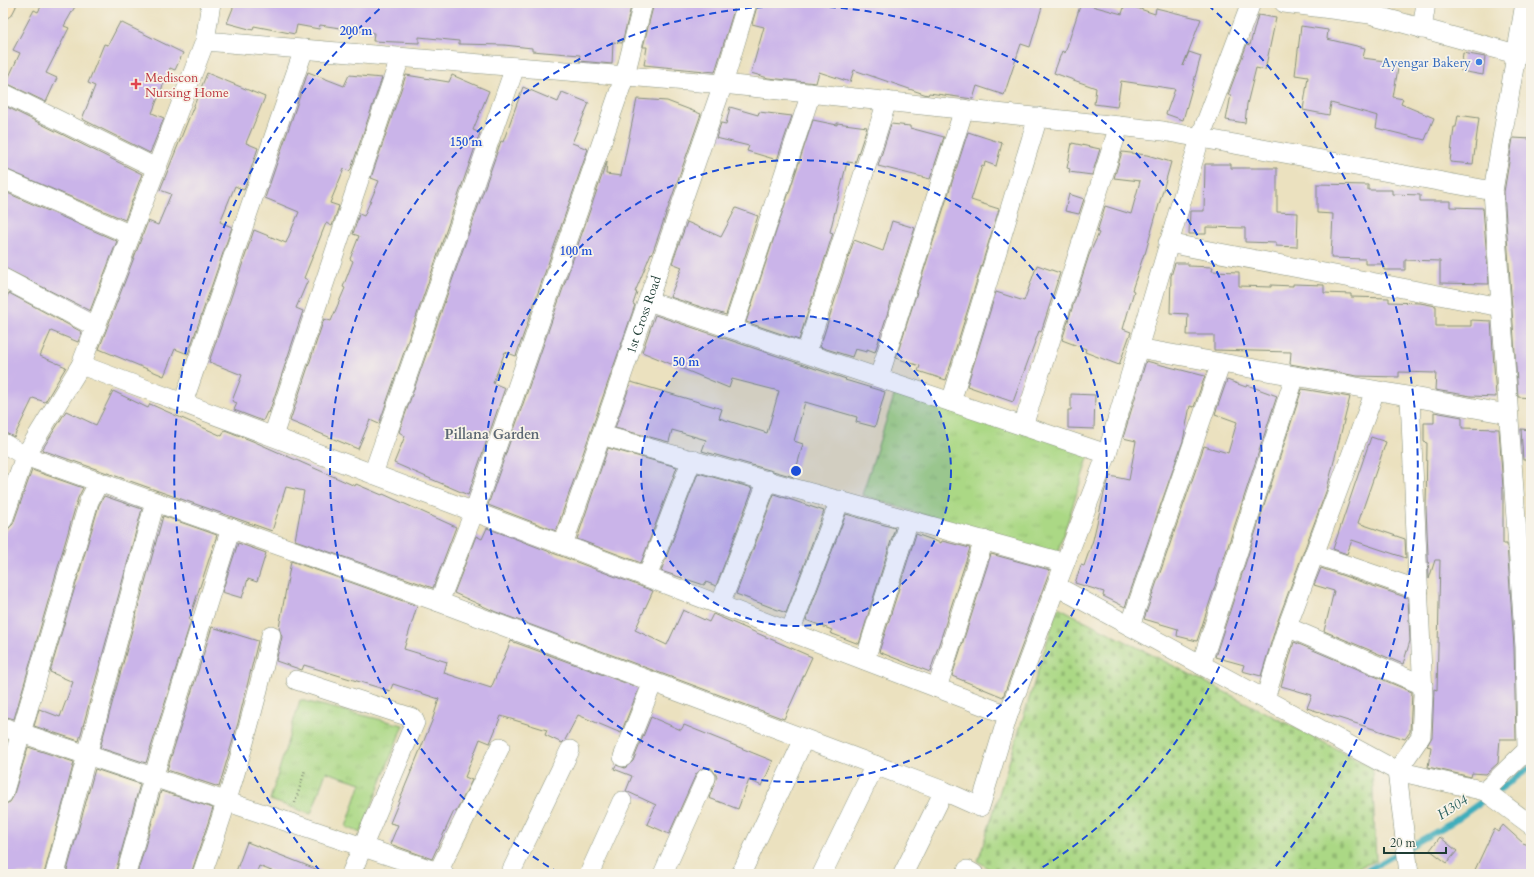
<svg xmlns="http://www.w3.org/2000/svg" width="1534" height="877" viewBox="0 0 1534 877" font-family="Cardo,serif">
<style>
.cemetery{fill:url(#cemetery-stones);stroke:#658a5c}
.park{fill:url(#park-tufts);stroke:#658a5c}
.lines{fill:none;stroke-linecap:round;stroke-linejoin:round}
.stream{stroke:#40aebc;stroke-width:6}
.building{fill:#cab4e9}
.minor-casing{stroke:#858f7a;stroke-width:20}
.secondary-casing{stroke:#858f7a;stroke-width:24}
.path{stroke:#858f7a;stroke-width:2.5;stroke-dasharray:1 3;stroke-linecap:butt}
.minor{stroke:#fff;stroke-width:19}
.secondary{stroke:#f9e7c3;stroke-width:22}
.ring{fill:none;stroke:#1d4ed8;stroke-width:2;stroke-dasharray:7 5}
.shop-dot{fill:#3f7fe0;stroke:#f7f3e8;stroke-width:1.5}
.health-dot{fill:#e0444e;stroke:#f7f3e8;stroke-width:1.5}
.labels{text-anchor:middle;stroke-width:3.5;stroke-linejoin:round;paint-order:stroke}
.shop-label{font-size:13px;fill:#366cbe;stroke:#f7f3e8;text-anchor:end}
.health-label{font-size:13px;fill:#be3a42;stroke:#f7f3e8;text-anchor:start}
.street-label{font-size:13px;fill:#1f3d34;stroke:#f7f3e8}
.neighbourhood-label{font-size:14px;font-weight:bold;fill:#5b6773;stroke:#f7f3e8}
.water-label{font-size:14px;font-style:italic;fill:#295f5d;stroke:#f7f3e8}
.centre{fill:#1d4ed8;stroke:#f7f3e8;stroke-width:2}
.ring-label{font-size:12px;text-anchor:middle;font-weight:bold;fill:#1d4ed8;stroke:#f7f3e8;stroke-width:3.5;stroke-linejoin:round;paint-order:stroke}
</style>
<defs>
<pattern id="cemetery-stones" width="16" height="16" patternUnits="userSpaceOnUse"><rect width="16" height="16" fill="#abd885"/><path d="M2 7V4a2 2 0 0 1 4 0v3zM10 15v-3a2 2 0 0 1 4 0v3z" fill="#93ba73"/></pattern>
<pattern id="park-tufts" width="24" height="20" patternUnits="userSpaceOnUse"><rect width="24" height="20" fill="#abd885"/><path d="M3 7l-1-3M5 7V3M7 7l1-3M15 17l-1-3M17 17v-4M19 17l1-3" fill="none" stroke="#93ba73"/></pattern>
</defs>
<rect width="100%" height="100%" fill="#f7f3e8"/>
<filter id="ink" filterUnits="userSpaceOnUse"><feTurbulence type="fractalNoise" baseFrequency=".025" numOctaves="2"/><feDisplacementMap in="SourceGraphic" scale="8" xChannelSelector="R" yChannelSelector="G"/><feConvolveMatrix kernelMatrix="1 2 1 2 8 2 1 2 1" color-interpolation-filters="sRGB"/></filter>
<filter id="wash" filterUnits="userSpaceOnUse"><feTurbulence type="fractalNoise" baseFrequency=".012" numOctaves="4" result="noise"/><feDisplacementMap in="SourceGraphic" scale="16" xChannelSelector="R" yChannelSelector="G"/><feGaussianBlur stdDeviation="0.9" result="paint"/><feColorMatrix in="noise" values="0 0 0 0 0 0 0 0 0 0 0 0 0 0 0 0 0 1.4 0 .05"/><feComposite in="paint" operator="in"/></filter>
<g filter="url(#wash)">
<rect width="100%" height="100%" fill="#ebe1bf"/>
<polygon class="cemetery" points="1058,607 1372,767 1376,861 1340,874 996,874 978,861"/>
<g class="park">
<polygon points="896,390 1090,452 1056,558 862,495"/>
<polygon points="300,700 403,725 361,833 346,827 361,783 326,772 311,814 270,800"/>
</g>
<g class="lines">
<g class="stream">
<polyline points="1496,792 1531,767"/>
<polyline points="1361,874 1453,822 1488,797"/>
</g>
</g>
<g id="blocks">
<g class="building">
<polygon points="43,3 77,3 64,26 69,28 46,73 57,78 46,102 6,83 20,53 13,50 34,10 38,12"/>
<polygon points="235,3 632,3 622,43 613,42 612,64 579,61 580,55 532,51 532,48 504,45 459,44 459,41 419,37 419,43 373,41 374,33 320,25 319,29 297,25 295,34 254,26 253,30 227,23"/>
<polygon points="654,3 736,3 715,72 644,65 647,47 643,47"/>
<polygon points="758,3 1027,3 1042,7 1030,47 1021,44 1004,95 977,86 973,99 929,93 928,95 924,94 854,70 850,82 819,72 816,83 768,78 751,73 764,27 752,24"/>
<polygon points="1081,3 1122,14 1125,4 1155,14 1156,8 1201,19 1183,66 1189,52 1201,56 1183,120 1166,114 1175,89 1121,81 1117,107 1094,104 1096,88 1054,73 1062,51 1065,53"/>
<polygon points="1258,15 1276,18 1265,70 1256,68 1247,104 1245,123 1226,120 1231,95 1228,95 1247,44 1250,45"/>
<polygon points="120,22 183,53 175,70 170,68 152,113 164,118 150,153 82,119 95,86 88,83 104,44 108,45"/>
<polygon points="1301,26 1328,30 1327,39 1365,48 1363,58 1399,63 1393,97 1403,99 1401,104 1434,118 1425,140 1376,128 1378,116 1331,103 1329,115 1303,110 1308,77 1295,75"/>
<polygon points="1463,53 1485,57 1483,75 1461,71"/>
<polygon points="308,72 344,86 349,75 382,78 351,169 349,171 344,169 330,203 339,206 332,226 326,223 304,278 308,280 296,308 303,311 269,413 267,412 263,421 234,410 237,403 232,401 242,375 209,362 254,230 286,243 299,212 265,198"/>
<polygon points="207,73 265,97 246,143 258,148 244,190 235,186 220,222 232,227 188,354 175,349 164,376 99,349 148,221 158,225 171,194 160,190"/>
<polygon points="406,75 449,82 452,75 489,91 473,130 480,133 379,424 370,420 358,449 290,421 324,319 331,321 345,288 343,287 353,261 350,259 359,236 353,234 359,214 364,216 379,181 371,178"/>
<polygon points="523,87 558,102 562,92 589,103 572,143 588,149 516,356 505,352 493,383 505,388 468,495 394,463 405,436 399,432 501,141 503,142"/>
<polygon points="637,99 667,101 701,114 652,254 651,253 635,292 637,292 633,304 635,305 556,531 488,505 607,161 606,174 621,176"/>
<polygon points="3,105 142,174 125,220 3,168"/>
<polygon points="730,107 758,115 759,112 792,116 777,160 747,151 749,146 716,138 721,123 726,124"/>
<polygon points="1458,115 1479,118 1473,164 1450,162 1454,127 1456,127"/>
<polygon points="813,120 837,125 837,123 867,127 855,163 847,162 830,232 833,233 799,340 746,322"/>
<polygon points="891,124 910,126 910,128 944,137 930,179 878,166"/>
<polygon points="968,132 1002,143 996,166 985,162 984,167 982,166 971,200 999,209 946,380 918,371 920,366 896,358"/>
<polygon points="1513,138 1531,139 1531,292 1528,293 1529,334 1531,333 1531,398 1518,397 1504,192"/>
<polygon points="1072,143 1100,149 1092,175 1069,172 1070,169 1067,168"/>
<polygon points="1122,152 1147,155 1171,162 1145,254 1144,254 1132,290 1134,291 1123,329 1131,332 1119,365 1085,352 1086,349 1062,340 1089,255 1099,233 1097,232 1105,206 1131,214 1140,181 1114,178"/>
<polygon points="1205,164 1231,164 1231,168 1277,168 1277,212 1298,213 1297,247 1276,246 1276,243 1245,242 1245,228 1206,227 1206,234 1189,234 1190,211 1204,211"/>
<polygon points="1317,184 1368,185 1368,190 1392,190 1392,194 1420,195 1420,201 1450,201 1450,207 1483,208 1489,284 1440,283 1440,261 1405,260 1405,270 1384,270 1384,264 1365,264 1365,259 1331,258 1333,214 1317,213"/>
<polygon points="3,191 117,241 90,311 3,267"/>
<polygon points="1069,194 1084,199 1079,214 1065,211"/>
<polygon points="736,208 758,216 726,315 670,297 682,267 672,263 687,222 721,237"/>
<polygon points="892,221 915,228 875,352 867,349 867,352 855,349 852,357 820,347 854,240 883,251"/>
<polygon points="1175,263 1188,263 1188,266 1213,267 1212,271 1239,272 1239,286 1271,287 1271,285 1293,286 1293,284 1324,285 1324,293 1351,294 1351,297 1389,298 1389,302 1420,303 1436,306 1436,326 1471,326 1471,320 1491,321 1496,397 1471,396 1435,390 1436,373 1399,372 1399,377 1357,376 1290,364 1291,352 1214,350 1214,335 1187,335 1188,314 1170,313 1171,276"/>
<polygon points="1037,265 1060,273 1041,332 1039,331 1013,402 967,386 996,292 1024,301"/>
<polygon points="9,293 82,332 78,342 51,331 40,356 66,367 45,402 33,398 14,437 3,432 3,304"/>
<polygon points="655,315 846,379 845,380 885,392 875,427 856,422 857,417 805,402 794,441 803,444 794,477 702,451 706,440 672,430 669,442 615,428 631,382 722,409 719,418 767,433 779,391 732,379 729,388 642,352"/>
<polygon points="1146,361 1205,376 1194,407 1190,406 1183,441 1125,607 1103,596 1104,592 1075,583 1081,565 1084,566 1093,540 1104,493 1110,476 1129,480 1136,441 1123,438"/>
<polygon points="1227,380 1246,387 1247,385 1277,396 1197,641 1177,636 1178,629 1144,619 1204,446 1228,453 1237,422 1215,414"/>
<polygon points="1302,389 1350,397 1327,489 1277,623 1261,676 1242,671 1244,665 1215,657"/>
<polygon points="113,391 148,408 150,404 222,436 225,430 255,442 355,486 356,484 382,495 383,494 456,527 433,588 295,540 304,491 286,487 272,531 42,450 66,411 96,425"/>
<polygon points="1071,394 1095,395 1094,429 1068,428 1068,410 1071,410"/>
<polygon points="1434,412 1462,417 1462,428 1499,429 1503,488 1503,544 1507,544 1514,647 1516,739 1500,739 1498,763 1486,774 1472,773 1471,777 1428,767 1431,747 1427,746 1432,737 1434,689 1437,690 1440,560 1435,560 1429,579 1426,508 1427,443 1424,442 1424,423 1434,423"/>
<polygon points="1521,429 1531,430 1531,460 1523,460"/>
<polygon points="1371,437 1386,442 1358,523 1405,539 1406,558 1352,540 1347,554 1333,549"/>
<polygon points="608,448 677,467 641,563 577,539"/>
<polygon points="32,470 83,488 78,498 14,719 3,716 3,541 7,530 13,524"/>
<polygon points="698,473 753,488 716,586 706,582 704,585 661,571"/>
<polygon points="774,494 824,511 786,613 736,594"/>
<polygon points="104,496 142,509 79,741 34,726 39,709 60,717 73,682 50,672 99,505"/>
<polygon points="846,514 895,528 859,644 830,633 832,630 806,620"/>
<polygon points="163,516 217,535 189,620 191,621 146,763 100,748"/>
<polygon points="487,528 653,591 635,630 667,645 683,610 709,622 713,614 812,657 784,719 496,612 454,593 476,536 482,539"/>
<polygon points="916,534 941,543 942,541 970,548 930,672 879,652"/>
<polygon points="238,543 266,553 257,582 248,579 242,598 222,592"/>
<polygon points="991,554 1050,570 1003,697 952,676"/>
<polygon points="291,561 417,606 404,649 447,662 444,673 491,688 511,641 639,688 621,733 578,715 565,740 562,743 545,735 547,730 501,716 490,743 480,739 465,777 472,780 456,812 454,811 432,859 390,844 398,825 390,823 432,721 439,699 393,684 390,691 304,665 302,670 276,661 282,637 279,628"/>
<polygon points="1321,568 1408,598 1410,641 1403,664 1324,631 1334,591 1314,585"/>
<polygon points="212,627 258,641 238,723 219,787 167,770"/>
<polygon points="1294,642 1412,692 1410,732 1405,739 1307,708 1312,695 1281,686"/>
<polygon points="651,717 681,730 684,725 773,761 762,786 749,780 738,809 709,798 717,776 711,768 704,767 696,774 669,834 647,824 656,805 626,791 632,776 614,769 616,765 625,768 633,761"/>
<polygon points="28,747 74,762 44,874 3,874 3,805 10,802 13,797"/>
<polygon points="95,769 140,784 115,874 66,874"/>
<polygon points="161,791 213,808 191,874 137,874"/>
<polygon points="1503,825 1523,843 1531,846 1531,874 1473,874 1494,829 1498,832"/>
<polygon points="1440,837 1457,851 1447,863 1430,850"/>
<polygon points="247,842 326,873 326,874 279,874 259,866 256,874 235,874"/>
</g>
</g>
</g>
<g filter="url(#ink)">
<use href="#blocks" fill-opacity="0" stroke="#858f7a" stroke-width="1"/>
<g class="lines">
<g class="minor-casing">
<g id="minor">
<polyline points="211,3 205,41 723,84 1119,126 1163,131 1493,191"/>
<polyline points="1284,3 1370,14 1516,54"/>
<polyline points="1422,29 1426,3"/>
<polyline points="3,93 156,168"/>
<polyline points="3,179 131,235"/>
<polyline points="1168,243 1501,307"/>
<polyline points="3,278 96,327"/>
<polyline points="648,301 1107,454"/>
<polyline points="733,328 811,93"/>
<polyline points="1138,348 1508,414"/>
<polyline points="806,353 887,101"/>
<polyline points="81,365 563,545 1008,715"/>
<polyline points="879,377 964,109"/>
<polyline points="951,402 1038,117"/>
<polyline points="183,403 304,49"/>
<polyline points="1023,426 1119,126"/>
<polyline points="601,435 1065,563"/>
<polyline points="273,436 400,58"/>
<polyline points="3,443 25,456 439,602 944,791 980,807 1008,715 1056,586 1397,771 1421,736 1423,695 1410,397"/>
<polyline points="373,474 515,67"/>
<polyline points="3,520 25,456 81,365 205,41"/>
<path id="s1" d="M 563,545 L 723,84 L 747,3"/>
<polyline points="1314,554 1419,590"/>
<polyline points="647,577 692,459"/>
<polyline points="1056,586 1107,454 1200,138 1251,3"/>
<polyline points="439,602 474,512 625,75 643,3"/>
<polyline points="720,605 768,480"/>
<polyline points="1130,626 1221,363"/>
<polyline points="1287,627 1423,685"/>
<polyline points="790,632 840,500"/>
<polyline points="865,660 909,520"/>
<polyline points="1201,665 1295,376"/>
<polyline points="296,680 413,718 415,722 351,874"/>
<polyline points="937,688 984,540"/>
<polyline points="1265,699 1287,627 1375,391"/>
<polyline points="3,727 444,874"/>
<polyline points="623,757 653,682"/>
<polyline points="1485,791 1531,825"/>
<polyline points="3,794 89,501 99,482"/>
<polyline points="55,874 155,502"/>
<polyline points="126,874 153,778 231,528"/>
<path d="M 202,874 C 230,796 253,716 271,635"/>
<polyline points="437,874 500,747"/>
<polyline points="510,874 570,750"/>
<polyline points="589,874 622,801"/>
<polyline points="663,874 706,778"/>
<polyline points="741,874 804,739"/>
<polyline points="822,874 875,765"/>
<polyline points="903,874 944,791"/>
<polyline points="966,874 967,870 974,874"/>
<polyline points="1409,874 1397,771 1485,791 1527,750 1525,647 1493,191 1525,3"/>
</g>
</g>
<g class="secondary-casing">
<polyline id="secondary" points="3,7 5,3"/>
</g>
<polyline class="path" points="295,803 305,770"/>
<use href="#minor" class="minor"/>
<use href="#secondary" class="secondary"/>
</g>
</g>
<circle cx="796" cy="471" r="155" fill="#1d4ed8" fill-opacity=".12"/>
<g class="ring">
<circle cx="796" cy="471" r="155"/>
<circle cx="796" cy="471" r="311"/>
<path d="M559 873A466 466 0 1 1 1033 873"/>
<path d="M320 871A622 622 0 0 1 384 5M1208 5A622 622 0 0 1 1272 871"/>
</g>
<circle class="shop-dot" cx="1479" cy="62" r="4"/>
<path class="health-dot" d="M134 78h4v4h4v4h-4v4h-4v-4h-4v-4h4z"/>
<g class="labels">
<g class="shop-label">
<text x="1471" y="67">Ayengar Bakery</text>
</g>
<g class="health-label">
<text x="145" y="82">Mediscon<tspan x="145" dy="15">Nursing Home</tspan></text>
</g>
<g class="street-label">
<text dy="5" stroke="none"><textPath href="#s1" startOffset="244">1st Cross Road</textPath></text>
</g>
<g class="neighbourhood-label">
<text x="492" y="439">Pillana Garden</text>
</g>
<g class="water-label">
<text transform="translate(1452 807) rotate(-33)" y="5">H304</text>
</g>
</g>
<circle cx="796" cy="471" r="6" class="centre"/>
<g class="ring-label">
<text x="356" y="35">200 m</text>
<text x="466" y="146">150 m</text>
<text x="576" y="255">100 m</text>
<text x="686" y="366">50 m</text>
</g>
<rect width="1534" height="877" fill="none" stroke="#f7f3e8" stroke-width="16"/>
<path d="M1384 847v6h62v-6" fill="none" stroke="#1f3d34" stroke-width="2"/>
<text x="1390" y="847" font-size="12" fill="#1f3d34" stroke="#f7f3e8" stroke-width="3" paint-order="stroke">20 m</text>
</svg>
